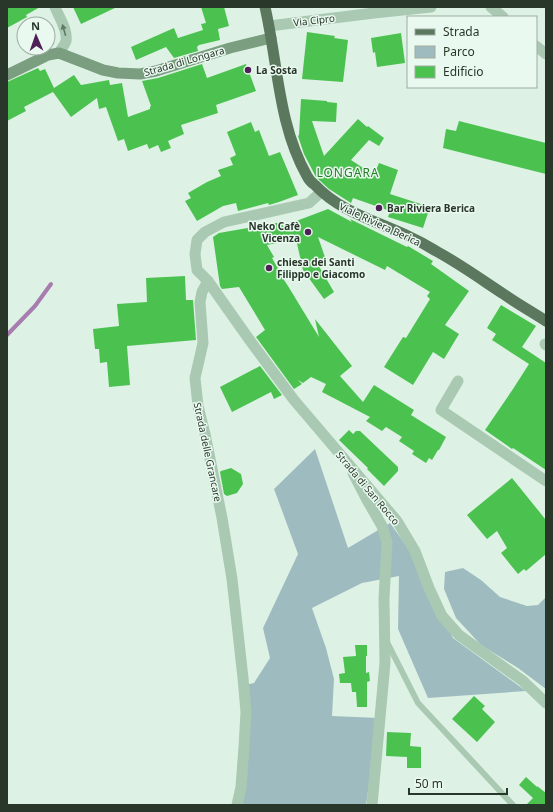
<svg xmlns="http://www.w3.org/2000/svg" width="553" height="812" viewBox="0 0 553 812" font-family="'Noto Sans',sans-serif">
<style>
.green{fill:#9ebcc0}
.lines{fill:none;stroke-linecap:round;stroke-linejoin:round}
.stream{stroke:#a67dae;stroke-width:4}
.building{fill:#4bc250}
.service{stroke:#aac9b2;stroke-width:6}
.minor{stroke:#aac9b2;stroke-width:11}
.tertiary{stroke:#aac9b2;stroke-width:11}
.secondary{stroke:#7b9d80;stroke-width:11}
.primary{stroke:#5b785f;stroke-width:11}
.oneway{fill:#637968}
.poi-dot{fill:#4f2057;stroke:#eaf9ef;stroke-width:1.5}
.labels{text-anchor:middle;stroke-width:3;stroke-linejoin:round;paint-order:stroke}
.street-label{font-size:10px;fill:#29372b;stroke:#eaf9ef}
.poi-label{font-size:10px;font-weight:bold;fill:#29372b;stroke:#eaf9ef;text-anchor:start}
.quarter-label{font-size:12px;letter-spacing:1px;fill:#247d27;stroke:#eaf9ef}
</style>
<rect width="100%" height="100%" fill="#ddf2e4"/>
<g class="green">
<polygon points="315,449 348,548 390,523 413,555 453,638 526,691 428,698 398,629 399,576 362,583 312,608 326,648 334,679 332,716 379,718 366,805 238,805 245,685 254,683 270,658 263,628 298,554 274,489"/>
<polygon points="463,568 481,580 500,597 527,606 538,605 546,597 546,689 518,668 481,645 456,618 444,589 445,572"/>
</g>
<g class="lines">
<polyline class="stream" points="7,335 35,306 51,284"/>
</g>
<g class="building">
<polygon points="7,7 40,7 26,15 27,17 7,28"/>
<polygon points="73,7 117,7 81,24"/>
<polygon points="201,7 224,7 229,26 218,29 220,40 199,45 197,47 198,51 174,58 166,47 136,60 131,47 174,28 178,38 203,30 201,24 206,23"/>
<polygon points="307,32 335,36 334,38 348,40 343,82 302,79"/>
<polygon points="401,33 405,63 377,67 375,52 373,53 371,38"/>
<polygon points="202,64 207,78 246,64 256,91 216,105 218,113 181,125 184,134 168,141 171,148 161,152 158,145 149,149 147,144 128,151 124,139 118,141 106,107 99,109 97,98 71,117 53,92 24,107 26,111 7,121 7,82 38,68 40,71 45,69 54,88 74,75 81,85 109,80 110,85 122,83 128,117 150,109 150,107 151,106 142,81 158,78"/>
<polygon points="301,99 327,101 327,102 337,103 336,122 312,121 324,156 358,119 367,127 368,126 384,138 379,146 369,140 351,160 374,175 379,163 398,170 390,194 430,207 423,228 388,217 390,211 353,198 351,203 329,189 316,177 304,154 298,136 299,135"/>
<polygon points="459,121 546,143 546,174 443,148 446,129 456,131"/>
<polygon points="251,122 255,132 259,130 269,156 280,152 298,195 279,202 269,205 268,203 238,211 236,203 223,206 197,221 185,201 191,198 188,193 207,182 221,176 218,170 233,165 230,158 236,155 227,132"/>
<polygon points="328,209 352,222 350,219 407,247 408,246 433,261 431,264 469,291 445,325 459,334 444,359 433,352 413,385 384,367 403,337 406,338 430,299 427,296 430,292 387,266 385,270 318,237 326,260 317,263 334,292 324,299 303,270 296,239 267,245 274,257 272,258 284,279 284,280 288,286 319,337 315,319 352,366 340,376 363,402 374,385 414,410 411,415 446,437 439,450 438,450 432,460 429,458 426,463 412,454 414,451 399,441 402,437 386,427 382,431 366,421 370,417 322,392 326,384 311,377 303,383 298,380 302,384 294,389 256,337 265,330 239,287 222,289 220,286 213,237 219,233 282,222 283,226"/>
<polygon points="185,276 186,300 193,300 196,340 127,346 130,385 109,387 107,362 100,363 99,349 95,349 93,329 119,326 117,304 147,302 146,278"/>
<polygon points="501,305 536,326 522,347 546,363 546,470 513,448 512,449 485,430 513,389 529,364 492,340 496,334 487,328"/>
<polygon points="260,366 282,395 274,399 271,392 232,412 220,387"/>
<polygon points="349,430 353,434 356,431 360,431 398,467 398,471 384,486 367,469 368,468 339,440"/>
<polygon points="231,468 241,474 243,484 237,493 227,496 224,494 220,472 221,471"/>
<polygon points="512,478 546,520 546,554 526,571 524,569 518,574 501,553 507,548 497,531 487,539 467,515"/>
<polygon points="355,645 367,645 367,656 366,656 366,673 369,672 370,681 367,682 367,707 357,707 356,692 352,692 351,683 340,683 339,674 345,673 343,657 356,656"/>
<polygon points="474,696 485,706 482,709 495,722 477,742 452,719"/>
<polygon points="387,732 411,733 410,746 421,747 421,768 407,768 407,757 386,756"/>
<polygon points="526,777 537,787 537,786 546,793 546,805 526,805 533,798 519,785"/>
</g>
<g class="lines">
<polyline class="service" points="387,642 418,703 513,805"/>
<g class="minor">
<path d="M 55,7 C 59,17 68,30 66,41 C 65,45 61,49 59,53"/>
<polyline points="491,7 503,17"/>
<polyline points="269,26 374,13 431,7"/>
<polyline points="536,46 546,54"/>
<polyline points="545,344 546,345"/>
<polyline points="458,381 441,410 546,481"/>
<polyline points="353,473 367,500 382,526 387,542 384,599 385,663 372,805"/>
</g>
<g class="tertiary">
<polyline points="321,192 309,203 224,222 205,232 197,240 195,254 197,270 208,281 222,301 251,342 294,400 397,521 415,551 429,588 442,616 459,635 523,681 546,703"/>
<polyline points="208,281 202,292 200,302 203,343 195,378 198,406 205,434 222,518 232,579 243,678 246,712 244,747 241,787 237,805"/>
</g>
<polyline class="secondary" points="7,75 48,55 59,53 85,63 103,70 118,73 140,74 156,71 230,48 271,38"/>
<path class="primary" d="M 265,7 C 278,63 278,125 307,176 C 309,180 312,183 315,185 C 340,212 377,221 410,237 C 419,241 428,246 436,251 C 460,264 482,280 505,295 C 518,304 532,312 546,321"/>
</g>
<defs><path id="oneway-solid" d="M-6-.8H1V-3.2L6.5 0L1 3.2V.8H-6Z"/></defs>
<use class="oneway" href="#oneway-solid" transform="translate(64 30) rotate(-106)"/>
<g class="poi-dot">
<circle cx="248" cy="70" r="4"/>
<circle cx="379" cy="208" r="4"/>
<circle cx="308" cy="232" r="4"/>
<circle cx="269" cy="268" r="4"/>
</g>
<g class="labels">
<g class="street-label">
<text transform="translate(314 20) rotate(-7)" y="4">Via Cipro</text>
<text transform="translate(184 61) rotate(-16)" y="4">Strada di Longara</text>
<text transform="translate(380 224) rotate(25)" y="4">Viale Riviera Berica</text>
<text transform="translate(208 452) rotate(78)" y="4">Strada delle Grancare</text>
<text transform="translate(368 488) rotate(50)" y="4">Strada di San Rocco</text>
</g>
<g class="poi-label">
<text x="256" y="74">La Sosta</text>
<text x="387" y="212">Bar Riviera Berica</text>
<text x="300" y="230" text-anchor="end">Neko Cafè<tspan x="300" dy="12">Vicenza</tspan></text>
<text x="277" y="266">chiesa dei Santi<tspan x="277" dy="12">Filippo e Giacomo</tspan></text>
</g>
<g class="quarter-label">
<text x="348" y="177">LONGARA</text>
</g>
</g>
<rect width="553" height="812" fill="none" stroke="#29372b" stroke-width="16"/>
<rect x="407" y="16" width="130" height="72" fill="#eaf9ef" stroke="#9daba1"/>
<rect x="415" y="29" width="20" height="6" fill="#5b785f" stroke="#9daba1"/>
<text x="443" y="36" font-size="12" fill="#29372b">Strada</text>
<rect x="415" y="46" width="20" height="12" fill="#9ebcc0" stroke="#9daba1"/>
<text x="443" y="56" font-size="12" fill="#29372b">Parco</text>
<rect x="415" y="66" width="20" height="12" fill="#4bc250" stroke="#9daba1"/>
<text x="443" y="76" font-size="12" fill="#29372b">Edificio</text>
<g transform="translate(36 36) rotate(358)"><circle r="19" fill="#eaf9ef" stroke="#9daba1"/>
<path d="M0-3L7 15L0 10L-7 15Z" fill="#4f2057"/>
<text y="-6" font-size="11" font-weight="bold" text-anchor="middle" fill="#29372b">N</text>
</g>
<path d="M409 788v6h98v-6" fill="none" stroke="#29372b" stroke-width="2"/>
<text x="415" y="788" font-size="12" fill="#29372b" stroke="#eaf9ef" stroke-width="3" paint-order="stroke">50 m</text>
</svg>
